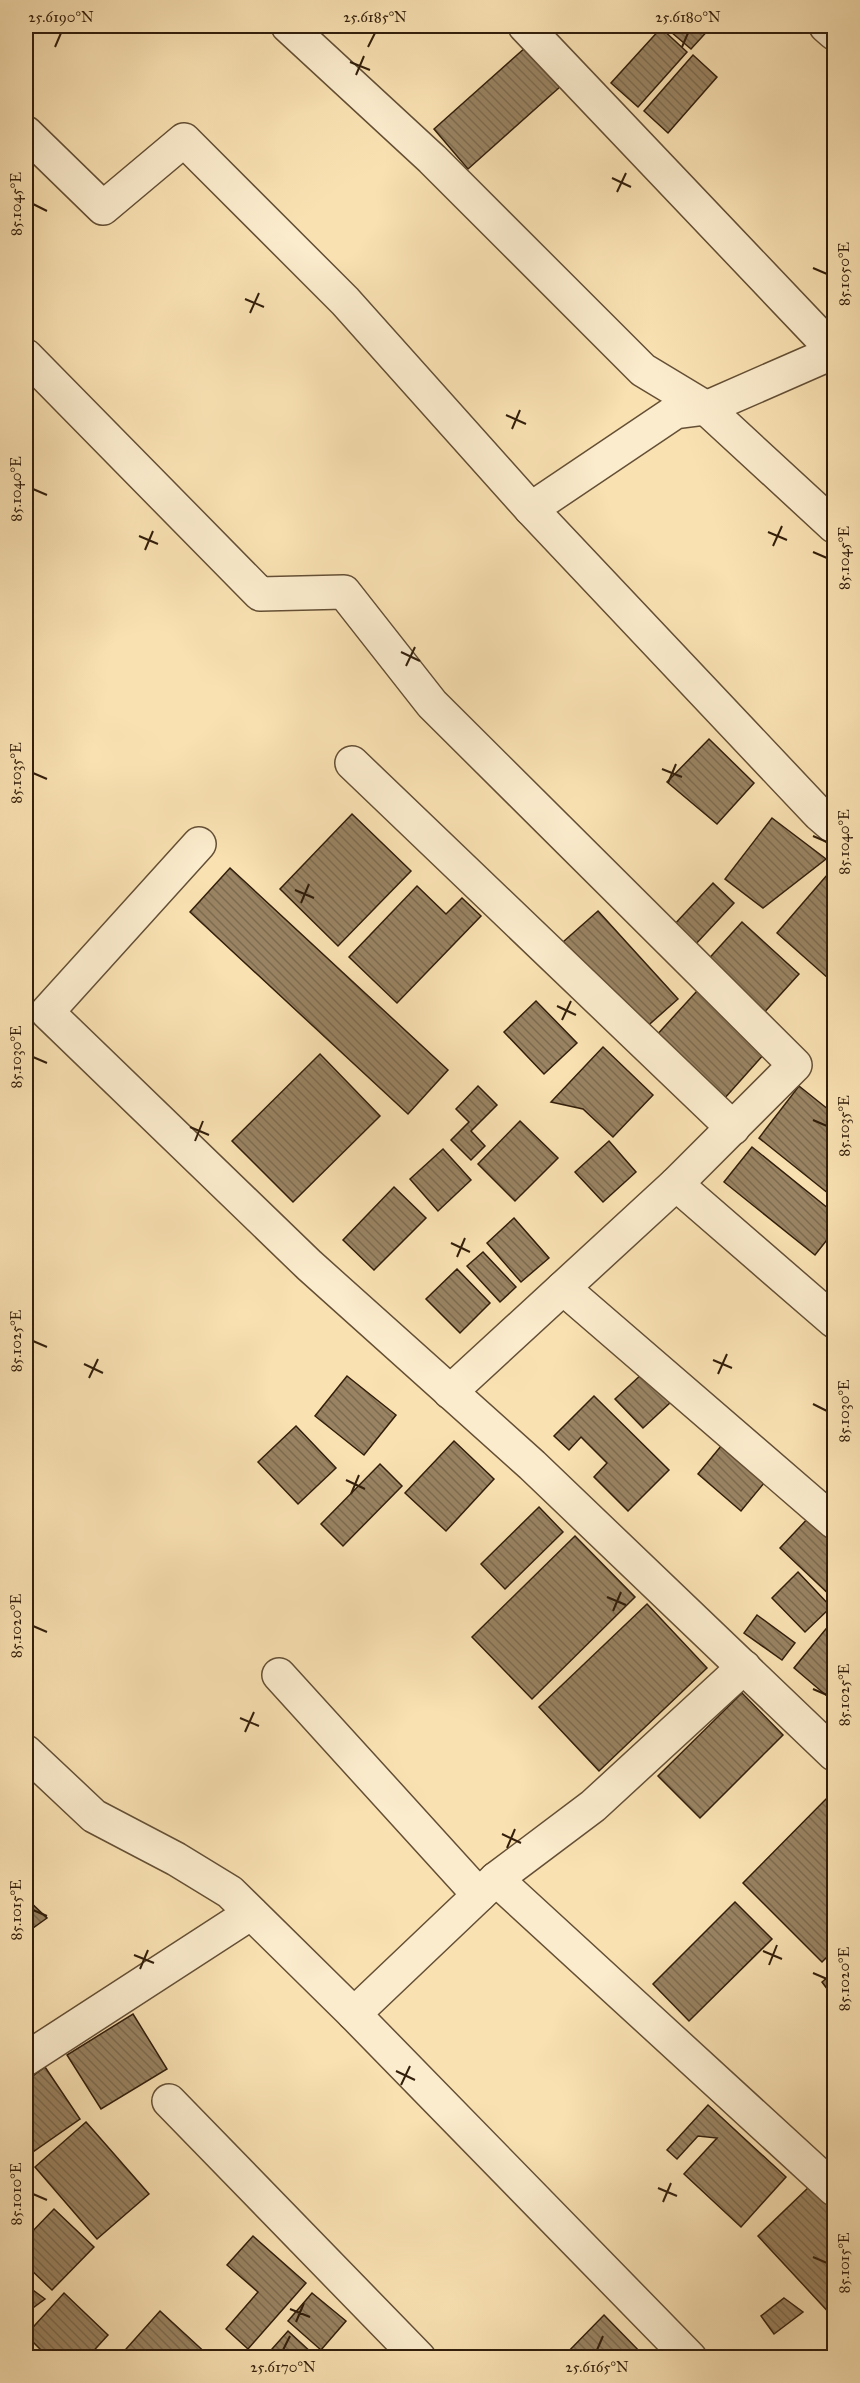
<svg xmlns="http://www.w3.org/2000/svg" width="860" height="2383" viewBox="0 0 860 2383" font-family="'IM FELL Great Primer',serif">
<style>
.building{fill:url(#building-back-hatch);stroke:#321e0b;stroke-width:1.5}
.lines{fill:none;stroke-linecap:round;stroke-linejoin:round}
.minor-casing{stroke:#644f35;stroke-width:36}
.minor{stroke:#fbeccd;stroke-width:33}
.ticks{fill:none;stroke:#321e0b;stroke-width:2}
.neatline{fill:none;stroke:#321e0b;stroke-width:2}
.ticks-label{font-size:15px;text-anchor:middle;fill:#321e0b}
</style>
<defs>
<pattern id="building-back-hatch" width="6" height="6" patternUnits="userSpaceOnUse" patternTransform="scale(1.5)"><rect width="6" height="6" fill="#998362"/><path d="M-1 5l2 2M0 0l6 6M5-1l2 2" fill="none" stroke="#7d6b4f"/></pattern>
</defs>
<rect width="100%" height="100%" fill="#f9e1b2"/>
<filter id="stains"><feTurbulence type="fractalNoise" baseFrequency=".00333" numOctaves="4"/><feColorMatrix values="0 0 0 0 .2 0 0 0 0 .09 0 0 0 0 .02 0 0 0 .5 -.17"/></filter>
<radialGradient id="worn" r=".72"><stop offset=".6" stop-color="#630" stop-opacity="0"/><stop offset="1" stop-color="#630" stop-opacity=".3"/></radialGradient>
<g class="building">
<polygon points="664,26 712,26 691,49"/>
<polygon points="661,28 687,52 638,107 611,83"/>
<polygon points="526,47 561,86 468,169 434,129"/>
<polygon points="693,55 717,77 668,133 644,111"/>
<polygon points="709,739 754,783 717,824 667,782"/>
<polygon points="352,814 411,871 338,946 280,889"/>
<polygon points="772,818 826,859 763,908 725,879"/>
<polygon points="834,867 834,972 829,979 777,933"/>
<polygon points="230,868 448,1070 408,1114 190,912"/>
<polygon points="713,883 734,903 694,946 673,926"/>
<polygon points="417,886 446,914 462,898 481,916 397,1003 349,957"/>
<polygon points="598,911 678,999 643,1030 563,942"/>
<polygon points="742,922 799,974 761,1016 704,964"/>
<polygon points="697,991 765,1053 724,1099 655,1037"/>
<polygon points="536,1001 577,1043 544,1074 504,1032"/>
<polygon points="603,1047 653,1095 613,1137 583,1109 551,1102"/>
<polygon points="320,1054 380,1116 293,1202 232,1141"/>
<polygon points="478,1086 497,1105 471,1131 485,1146 471,1160 451,1140 469,1122 456,1109"/>
<polygon points="799,1086 834,1114 834,1198 759,1138"/>
<polygon points="520,1121 558,1158 515,1201 478,1164"/>
<polygon points="609,1141 636,1172 603,1202 575,1172"/>
<polygon points="752,1147 834,1213 834,1231 815,1255 724,1182"/>
<polygon points="443,1149 471,1180 438,1211 410,1179"/>
<polygon points="394,1187 426,1218 374,1270 343,1240"/>
<polygon points="514,1218 549,1258 521,1282 487,1243"/>
<polygon points="483,1252 516,1287 500,1302 467,1266"/>
<polygon points="457,1269 490,1303 460,1333 426,1299"/>
<polygon points="643,1373 671,1402 643,1428 615,1399"/>
<polygon points="347,1376 396,1415 364,1455 315,1416"/>
<polygon points="594,1396 669,1470 628,1511 594,1477 607,1463 581,1437 569,1450 554,1436"/>
<polygon points="296,1426 336,1468 298,1504 258,1462"/>
<polygon points="726,1440 769,1477 741,1511 698,1474"/>
<polygon points="454,1441 494,1479 446,1531 405,1493"/>
<polygon points="380,1464 402,1486 343,1546 321,1524"/>
<polygon points="539,1507 563,1532 505,1589 481,1564"/>
<polygon points="812,1514 834,1535 834,1599 780,1548"/>
<polygon points="575,1536 635,1597 532,1699 472,1637"/>
<polygon points="798,1572 831,1607 805,1632 772,1598"/>
<polygon points="647,1604 707,1668 599,1771 539,1707"/>
<polygon points="757,1615 795,1643 782,1660 744,1633"/>
<polygon points="834,1619 834,1702 794,1668"/>
<polygon points="742,1693 783,1735 700,1818 658,1776"/>
<polygon points="826,1799 834,1808 834,1950 822,1962 743,1883"/>
<polygon points="26,1898 47,1918 26,1933"/>
<polygon points="735,1902 772,1939 689,2021 653,1984"/>
<polygon points="834,1972 834,1998 822,1982"/>
<polygon points="133,2014 167,2069 101,2109 67,2055"/>
<polygon points="45,2067 80,2119 27,2156 26,2081"/>
<polygon points="708,2105 786,2177 741,2227 684,2174 717,2138 698,2136 677,2159 667,2150"/>
<polygon points="86,2122 149,2194 97,2239 35,2167"/>
<polygon points="811,2185 834,2210 834,2318 758,2236"/>
<polygon points="54,2209 94,2247 52,2290 26,2265 26,2238"/>
<polygon points="253,2236 306,2283 248,2349 226,2329 258,2292 227,2265"/>
<polygon points="26,2285 45,2299 26,2313"/>
<polygon points="64,2293 108,2335 87,2358 49,2358 26,2335"/>
<polygon points="312,2293 346,2321 321,2350 288,2321"/>
<polygon points="784,2298 803,2312 774,2334 761,2316"/>
<polygon points="160,2311 211,2358 118,2358"/>
<polygon points="604,2315 646,2358 562,2358"/>
<polygon points="288,2331 313,2354 309,2358 264,2358"/>
</g>
<g class="lines">
<g class="minor-casing">
<g id="minor">
<polyline points="288,26 432,159 643,370 706,408 834,526"/>
<polyline points="525,26 834,351"/>
<polyline points="826,26 834,33"/>
<polyline points="26,133 103,208 184,140 345,301 531,509"/>
<polyline points="834,352 706,408 675,412 531,509 819,814 834,827"/>
<polyline points="26,356 260,594 344,592 432,704 795,1065 676,1184 834,1321"/>
<polyline points="352,763 733,1128"/>
<polyline points="199,844 47,1012 309,1265 532,1465 834,1754"/>
<polyline points="563,1288 834,1522"/>
<polyline points="450,1392 676,1184"/>
<polyline points="279,1675 479,1895"/>
<polyline points="26,1752 94,1816 176,1859 230,1892 354,2014 690,2358"/>
<polyline points="496,1879 593,1806 744,1667"/>
<polyline points="354,2014 496,1879 834,2189"/>
<polyline points="26,2059 251,1913"/>
<polyline points="169,2101 419,2358"/>
</g>
</g>
<use href="#minor" class="minor"/>
</g>
<path class="ticks" d="M 55,47 L 61,33M 368,47 L 375,33M 682,47 L 688,33M 350,62 L 370,70M 356,75 L 364,56M 612,178 L 631,187M 617,192 L 626,173M 33,204 L 47,211M 813,268 L 827,274M 245,299 L 264,307M 250,313 L 259,293M 506,415 L 526,424M 512,429 L 520,410M 33,489 L 47,495M 768,532 L 787,540M 139,536 L 158,544M 773,546 L 782,526M 145,550 L 153,531M 813,552 L 827,558M 401,652 L 420,661M 406,666 L 415,647M 662,769 L 682,777M 33,773 L 47,779M 668,783 L 676,764M 813,836 L 827,842M 295,890 L 314,898M 301,903 L 309,884M 557,1006 L 576,1015M 562,1020 L 571,1001M 33,1057 L 47,1063M 813,1120 L 827,1126M 190,1127 L 209,1135M 195,1141 L 203,1121M 451,1243 L 470,1252M 457,1257 L 465,1238M 33,1341 L 47,1347M 713,1360 L 732,1368M 84,1364 L 103,1373M 718,1374 L 727,1354M 89,1378 L 98,1359M 813,1404 L 827,1411M 346,1480 L 365,1489M 351,1494 L 359,1475M 607,1597 L 626,1605M 613,1611 L 621,1592M 33,1626 L 47,1632M 813,1689 L 827,1695M 240,1718 L 259,1726M 245,1732 L 254,1712M 502,1834 L 521,1843M 507,1848 L 515,1829M 33,1910 L 47,1916M 763,1951 L 782,1959M 134,1955 L 154,1963M 769,1965 L 777,1945M 140,1969 L 148,1950M 813,1973 L 827,1979M 396,2071 L 415,2080M 401,2085 L 410,2066M 658,2188 L 677,2196M 33,2194 L 47,2200M 663,2202 L 671,2183M 813,2257 L 827,2263M 290,2309 L 310,2317M 296,2322 L 304,2303M 283,2350 L 290,2336M 597,2350 L 603,2336"/>
<rect width="860" height="2383" fill="none" stroke="#f9e1b2" stroke-width="66"/>
<rect x="33" y="33" width="794" height="2317" class="neatline"/>
<g class="ticks-label">
<text x="61" y="22">25.6190°N</text>
<text x="375" y="22">25.6185°N</text>
<text x="688" y="22">25.6180°N</text>
<text transform="translate(16 204) rotate(-90)" y="5">85.1045°E</text>
<text transform="translate(844 274) rotate(-90)" y="5">85.1050°E</text>
<text transform="translate(16 489) rotate(-90)" y="5">85.1040°E</text>
<text transform="translate(844 558) rotate(-90)" y="5">85.1045°E</text>
<text transform="translate(16 773) rotate(-90)" y="5">85.1035°E</text>
<text transform="translate(844 842) rotate(-90)" y="5">85.1040°E</text>
<text transform="translate(16 1057) rotate(-90)" y="5">85.1030°E</text>
<text transform="translate(844 1126) rotate(-90)" y="5">85.1035°E</text>
<text transform="translate(16 1341) rotate(-90)" y="5">85.1025°E</text>
<text transform="translate(844 1411) rotate(-90)" y="5">85.1030°E</text>
<text transform="translate(16 1626) rotate(-90)" y="5">85.1020°E</text>
<text transform="translate(844 1695) rotate(-90)" y="5">85.1025°E</text>
<text transform="translate(16 1910) rotate(-90)" y="5">85.1015°E</text>
<text transform="translate(844 1979) rotate(-90)" y="5">85.1020°E</text>
<text transform="translate(16 2194) rotate(-90)" y="5">85.1010°E</text>
<text transform="translate(844 2263) rotate(-90)" y="5">85.1015°E</text>
<text x="283" y="2372">25.6170°N</text>
<text x="597" y="2372">25.6165°N</text>
</g>
<rect width="100%" height="100%" filter="url(#stains)"/>
<rect width="100%" height="100%" fill="url(#worn)"/>
</svg>
